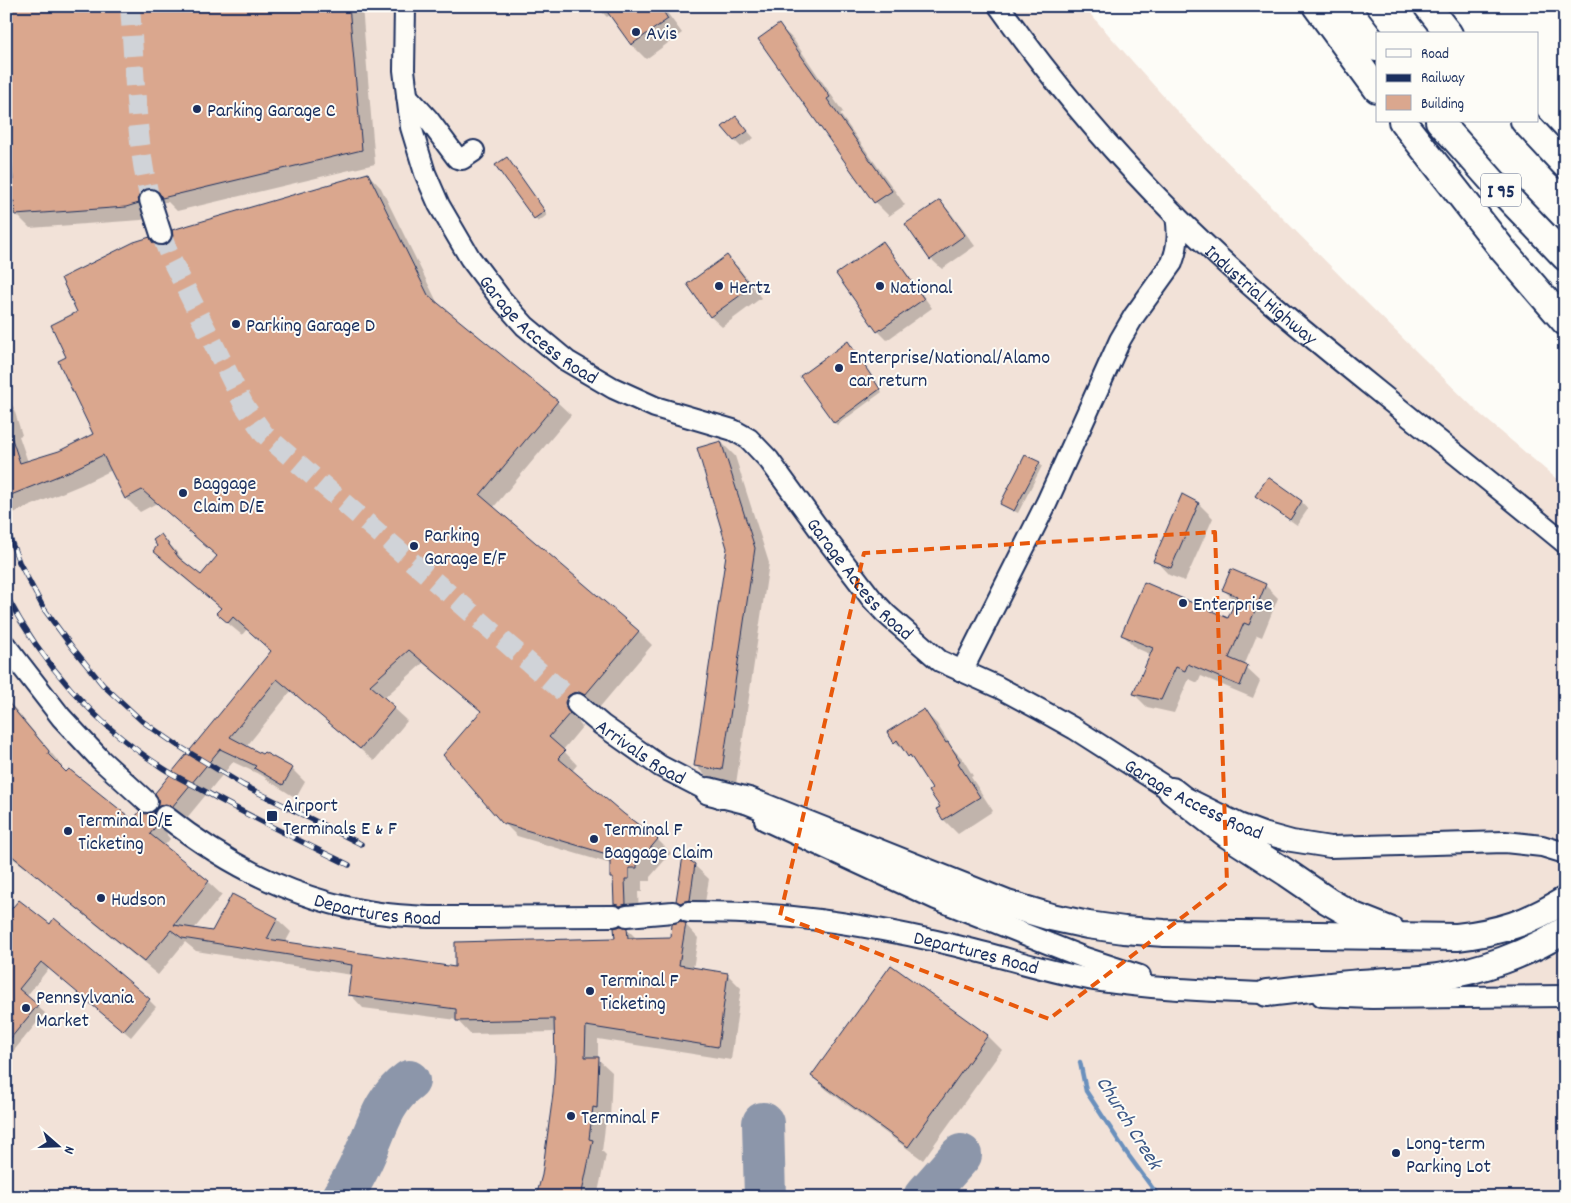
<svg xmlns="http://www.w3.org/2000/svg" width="1571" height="1203" viewBox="0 0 1571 1203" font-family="Dekko,sans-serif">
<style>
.built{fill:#f2e2d8}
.shadow{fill:#0003}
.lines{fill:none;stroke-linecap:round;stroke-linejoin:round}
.stream{stroke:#6b90bd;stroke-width:4.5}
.taxiway{stroke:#8c96aa;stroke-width:42}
.building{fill:#daa78e;stroke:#1b2f5e}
.secondary-tunnel{stroke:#d0d3d8;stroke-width:20;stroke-dasharray:20 10;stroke-linecap:butt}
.secondary-casing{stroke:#1b2f5e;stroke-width:24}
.highway-casing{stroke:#1b2f5e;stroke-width:30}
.secondary{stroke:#fdfcf7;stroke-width:20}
.highway{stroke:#fdfcf7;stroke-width:26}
.rail-casing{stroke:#1b2f5e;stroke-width:5.5}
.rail{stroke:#fdfcf7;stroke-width:4;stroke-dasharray:11;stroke-linecap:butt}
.marked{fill:none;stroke:#e8590c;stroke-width:4;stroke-dasharray:10 6;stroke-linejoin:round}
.poi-dot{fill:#1b2f5e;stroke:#fdfcf7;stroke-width:2}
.labels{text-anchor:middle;stroke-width:4;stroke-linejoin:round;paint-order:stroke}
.shield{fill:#fdfcf7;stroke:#5f6c8c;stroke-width:1}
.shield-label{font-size:19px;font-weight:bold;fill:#1b2f5e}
.poi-label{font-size:20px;fill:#1b2f5e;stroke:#fdfcf7;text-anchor:start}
.street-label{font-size:20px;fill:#1b2f5e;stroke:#fdfcf7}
.water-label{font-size:21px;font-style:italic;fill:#3c5786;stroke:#fdfcf7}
</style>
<rect width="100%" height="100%" fill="#fdfcf7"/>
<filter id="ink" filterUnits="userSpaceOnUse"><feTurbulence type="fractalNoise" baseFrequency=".02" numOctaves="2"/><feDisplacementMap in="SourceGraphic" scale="10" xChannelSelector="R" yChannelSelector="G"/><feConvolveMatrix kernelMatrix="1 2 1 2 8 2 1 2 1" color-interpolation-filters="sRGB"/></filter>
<g filter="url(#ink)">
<polygon class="built" points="6,6 1083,6 1174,108 1365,301 1480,414 1565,486 1565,1197 6,1197"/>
<g class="shadow">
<polygon points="6,6 362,6 375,164 177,211 168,202 161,202 152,217 141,220 30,228 17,215 6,215 6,181 15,181 11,147 6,147"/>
<polygon points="596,6 662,6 682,33 646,59 632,45 611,14 607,17"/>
<polygon points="778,25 793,39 843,112 840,114 905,205 889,216 875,202 759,40"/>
<polygon points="736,118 754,138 741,147 735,141"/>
<polygon points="509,161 547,215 538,222 497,165"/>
<polygon points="368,174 381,188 439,306 557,402 571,415 493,508 638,631 652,645 599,708 593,705 578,716 579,723 582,727 563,750 577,765 572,771 623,815 658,840 671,853 650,877 650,881 642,881 642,892 638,892 639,917 629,917 615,904 615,882 611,878 611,864 517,836 503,822 482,712 423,663 383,699 407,721 374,761 291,691 246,747 292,769 305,782 296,798 269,781 263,776 233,762 186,819 171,820 158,807 160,799 272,652 247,629 242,635 231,626 218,613 222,609 167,564 154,551 158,546 161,535 174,549 187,565 201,577 218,557 157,503 140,512 127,499 112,470 81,485 6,516 6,399 13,406 22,435 19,436 28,462 60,452 95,435 68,358 79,312 149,239 157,246 165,247"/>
<polygon points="940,201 950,212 975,246 942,269 931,259"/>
<polygon points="882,243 891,252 932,308 887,340 878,331"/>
<polygon points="727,257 738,267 761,298 722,327 711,317 688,285"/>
<polygon points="851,346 882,392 837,425 834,422"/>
<polygon points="721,442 735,456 769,563 736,784 710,780 696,766 729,548"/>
<polygon points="1039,463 1042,466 1018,513 1004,506 1001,503"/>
<polygon points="1268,479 1302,502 1308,509 1297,525 1264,502 1257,496"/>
<polygon points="1199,504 1213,518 1185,581 1169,575 1155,560"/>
<polygon points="1265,585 1278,598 1262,637 1257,635 1244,666 1260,681 1253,698 1201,676 1198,683 1189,679 1174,713 1147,707 1134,694 1152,655 1136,648 1123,635 1228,619 1236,602 1224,590"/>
<polygon points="6,698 62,766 61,769 133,822 145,815 150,815 154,812 167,825 166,829 167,835 170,839 164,846 208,882 222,895 194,929 213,932 277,919 291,932 285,943 456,968 616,940 627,929 637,939 672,938 685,924 698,938 693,969 727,974 741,988 731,1060 598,1039 598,1059 612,1072 610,1120 606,1120 602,1151 606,1155 597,1197 537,1197 543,1176 554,1094 557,1061 556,1032 470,1034 457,1020 363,1008 350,994 352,975 196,951 185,942 158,975 49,886 6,853"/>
<polygon points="923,710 937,724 953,749 962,758 973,776 971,777 993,811 958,834 944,820 938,810 941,807 933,789 919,766 895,742"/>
<polygon points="694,865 709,879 703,914 692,915 678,900"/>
<polygon points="6,917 149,1000 156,1007 131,1037 49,968 26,997 45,1013 6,1060"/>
<polygon points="891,966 988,1036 1002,1050 923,1160 827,1090 812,1076"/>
</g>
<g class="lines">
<polyline class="stream" points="1080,1062 1086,1091 1126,1152 1159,1197"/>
<g class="taxiway">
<polyline points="763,1123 765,1197"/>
<path d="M 342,1197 C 349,1186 356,1175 361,1163 C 376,1133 381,1101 409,1081"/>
<polyline points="924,1197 961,1155"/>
</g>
</g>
<g class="building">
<polygon points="6,6 349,6 362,150 162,198 158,191 153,189 147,189 141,192 138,198 139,203 126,207 15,215 14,201 6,202 6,180 13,180 10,144 6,145"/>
<polygon points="603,6 660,6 668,19 631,45"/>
<polygon points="779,24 830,97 827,99 892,191 874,203 758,39"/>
<polygon points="736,116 748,131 734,141 722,127"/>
<polygon points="507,157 545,211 534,219 495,165"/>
<polygon points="368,173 428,295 558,401 480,495 639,631 585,695 579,692 573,693 568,696 565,702 566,708 570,713 549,737 565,751 558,758 624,814 658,839 637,864 637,868 629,868 629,879 625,879 626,904 620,906 614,904 613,878 610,878 610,855 502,823 443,755 481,711 409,650 370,685 395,707 360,749 277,679 230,737 262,754 264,752 293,768 283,785 254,768 256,766 220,749 172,807 166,804 161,805 157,808 158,799 155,793 271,651 233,617 228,623 216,613 221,608 153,551 157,546 153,540 161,534 179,558 201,575 217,556 142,490 125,499 103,455 68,472 6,497 6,430 9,430 20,463 59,451 93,434 58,361 66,357 51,325 77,312 61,278 134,242 150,237 153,243 158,245 164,245 170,242 173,236 172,230"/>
<polygon points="940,200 965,235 930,260 905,224"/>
<polygon points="883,241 924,299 877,332 836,274"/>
<polygon points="727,255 752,287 710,317 687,284"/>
<polygon points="848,341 880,389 834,423 800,376"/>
<polygon points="721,441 755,548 722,770 694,766 727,548 697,448"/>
<polygon points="1025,455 1040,462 1014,511 1000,504"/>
<polygon points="1268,477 1302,501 1290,520 1255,496"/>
<polygon points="1182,494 1199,503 1171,568 1153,561"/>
<polygon points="1231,569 1266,584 1249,625 1244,623 1229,658 1248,666 1240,686 1188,664 1185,671 1176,667 1161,700 1133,694 1153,648 1121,635 1144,582 1228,618 1237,596 1222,590"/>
<polygon points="6,700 49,751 48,754 66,772 69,769 133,820 140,811 145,814 150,813 155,811 153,815 154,820 157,825 150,834 209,881 174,925 212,931 232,894 278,918 267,939 455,967 455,942 615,938 614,928 621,926 627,928 628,938 671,937 672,924 681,921 686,923 679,965 728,973 718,1047 586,1026 585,1057 599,1057 597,1108 593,1107 589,1139 593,1140 581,1197 536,1197 542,1175 553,1094 555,1061 554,1019 456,1021 456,1009 348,995 352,965 182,938 171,930 144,962 6,851"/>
<polygon points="924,709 946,743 948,742 960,761 958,763 980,797 943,820 936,809 940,807 929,791 932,789 910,755 908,757 897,740 894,743 887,732"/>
<polygon points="683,856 695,864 690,900 680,903 676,901"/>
<polygon points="19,900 50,924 54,918 150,999 123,1031 41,962 19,989 38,1005 6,1044 6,915"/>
<polygon points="891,965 988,1035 908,1147 811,1076"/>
</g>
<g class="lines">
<g class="secondary-tunnel">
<path d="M 130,6 C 135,71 135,137 150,200"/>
<polyline points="161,234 170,257 244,405 264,434 577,704"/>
</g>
<g class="secondary-casing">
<g id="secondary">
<path id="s1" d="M 405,6 L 404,70 L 409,111 L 411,127 L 425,173 L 439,205 L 470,258 L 501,299 L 525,326 L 567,361 L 613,388 L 655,407 L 733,430 L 749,439 L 769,460 L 827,540 L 872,599 L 886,614 L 940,661 L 998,687 L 1039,709 L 1075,729 L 1172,791 L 1239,824 L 1263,833 L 1292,841 L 1330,847 L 1505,842 L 1542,846 L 1565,853"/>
<path id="s2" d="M 999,6 C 1052,81 1112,152 1176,216 C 1239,279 1307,334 1375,389 C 1438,440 1502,491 1565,543"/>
<polyline points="407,96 428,119 457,158 462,159 474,151"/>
<polyline points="150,200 161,234"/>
<polyline points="6,646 61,717 101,760 147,802"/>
<path d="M 962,671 L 1047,502 L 1120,340 L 1134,316 L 1172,263 C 1178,247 1179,234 1176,216"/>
<path id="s3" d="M 577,704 L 602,725 L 660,766 L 722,798"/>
<path id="s4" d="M 165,816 C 227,865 300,902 379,913 C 413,918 447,917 481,917 C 526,916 570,916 614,916"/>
<polyline points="765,820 936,899 1085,958 1140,976"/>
<path id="s5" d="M 688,912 C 715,912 743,912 771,915 C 833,920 896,931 957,946 C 1005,957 1051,973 1100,981 C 1159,990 1221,991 1281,994"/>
<polyline points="627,916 673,912"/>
<polyline points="1322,996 1372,998 1565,996"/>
</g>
</g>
<g class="highway-casing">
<g id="highway">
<polyline points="1316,6 1377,89"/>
<polyline points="1345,6 1377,48"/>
<polyline points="1427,6 1449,34"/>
<polyline points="1402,121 1503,250 1565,322"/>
<polyline points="1439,121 1495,184 1565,257"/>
<polyline points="1524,121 1565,165"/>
<path d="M 709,791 L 749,801 L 1007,904 L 1051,917 L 1088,925 L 1124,930 L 1164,933 L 1457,937 C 1500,932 1528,923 1565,900"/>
<polyline points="1172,791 1228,835 1287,873 1328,901 1354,916 1392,931"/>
<path d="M 1267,993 C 1303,989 1340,984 1376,982 C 1397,980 1417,980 1437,977 C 1481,971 1527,954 1565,930"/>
</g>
</g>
<use href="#secondary" class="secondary"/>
<use href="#highway" class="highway"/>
<g class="rail-casing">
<g id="rail">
<polyline points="6,528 19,562 44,609 72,647 103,685 142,721 177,745 243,785 361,844"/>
<path d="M 6,595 C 41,662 94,723 157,764 C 169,773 183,780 197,787 C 246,815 298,840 349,865"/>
</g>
</g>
<use href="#rail" class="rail"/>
</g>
</g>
<path class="marked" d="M 1215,532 L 1227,883 L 1049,1019 L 780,916 L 864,553 Z"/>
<g class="poi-dot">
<circle cx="636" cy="32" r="5"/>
<circle cx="197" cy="109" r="5"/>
<circle cx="719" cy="286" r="5"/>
<circle cx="880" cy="286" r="5"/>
<circle cx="236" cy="324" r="5"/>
<circle cx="839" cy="368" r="5"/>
<circle cx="183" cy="493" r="5"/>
<circle cx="414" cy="546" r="5"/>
<circle cx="1183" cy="603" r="5"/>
<rect x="266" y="810" width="12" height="12" rx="2.5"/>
<circle cx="68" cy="831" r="5"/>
<circle cx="594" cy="839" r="5"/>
<circle cx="101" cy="898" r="5"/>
<circle cx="590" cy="991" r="5"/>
<circle cx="26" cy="1008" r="5"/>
<circle cx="571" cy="1116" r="5"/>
<circle cx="1396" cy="1153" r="5"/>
</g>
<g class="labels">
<rect class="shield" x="1481" y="173.5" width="40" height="33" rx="4"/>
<g class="shield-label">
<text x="1501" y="197">I 95</text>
</g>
<g class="poi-label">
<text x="646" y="39">Avis</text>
<text x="207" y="116">Parking Garage C</text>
<text x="729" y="293">Hertz</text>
<text x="890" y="293">National</text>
<text x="246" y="331">Parking Garage D</text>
<text x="849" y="363">Enterprise/National/Alamo<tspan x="849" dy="23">car return</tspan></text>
<text x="193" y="489">Baggage<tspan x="193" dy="23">Claim D/E</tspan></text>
<text x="424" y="541">Parking<tspan x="424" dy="23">Garage E/F</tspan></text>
<text x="1193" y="610">Enterprise</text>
<text x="283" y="811">Airport<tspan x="283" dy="23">Terminals E &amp; F</tspan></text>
<text x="78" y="826">Terminal D/E<tspan x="78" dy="23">Ticketing</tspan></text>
<text x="604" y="835">Terminal F<tspan x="604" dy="23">Baggage Claim</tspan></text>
<text x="111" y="905">Hudson</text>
<text x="600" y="986">Terminal F<tspan x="600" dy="23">Ticketing</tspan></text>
<text x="36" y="1003">Pennsylvania<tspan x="36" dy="23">Market</tspan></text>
<text x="581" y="1123">Terminal F</text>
<text x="1406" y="1149">Long-term<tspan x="1406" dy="23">Parking Lot</tspan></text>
</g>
<g class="street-label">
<text dy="7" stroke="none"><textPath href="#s2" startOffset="391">Industrial Highway</textPath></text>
<text dy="7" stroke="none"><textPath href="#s1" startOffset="366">Garage Access Road</textPath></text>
<text dy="7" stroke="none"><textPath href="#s1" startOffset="786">Garage Access Road</textPath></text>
<text dy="7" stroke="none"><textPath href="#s3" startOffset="80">Arrivals Road</textPath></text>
<text dy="7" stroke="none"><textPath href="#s1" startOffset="1191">Garage Access Road</textPath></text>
<text dy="7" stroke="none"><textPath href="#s4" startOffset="236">Departures Road</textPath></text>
<text dy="7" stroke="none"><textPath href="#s5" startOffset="292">Departures Road</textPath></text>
</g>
<g class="water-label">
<text transform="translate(1130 1122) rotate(58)" y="7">Church Creek</text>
</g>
</g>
<rect width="1571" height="1203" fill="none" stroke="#fdfcf7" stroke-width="25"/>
<rect x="12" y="12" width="1546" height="1178" fill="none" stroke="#1b2f5e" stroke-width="2" filter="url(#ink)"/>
<rect x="1376" y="32" width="162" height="90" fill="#fdfcf7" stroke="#a3aaba"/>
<rect x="1386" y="49" width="25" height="8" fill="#fdfcf7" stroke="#a3aaba"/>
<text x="1421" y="58" font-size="15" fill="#1b2f5e">Road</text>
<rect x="1386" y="74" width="25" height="8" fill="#1b2f5e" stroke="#a3aaba"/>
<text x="1421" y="82" font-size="15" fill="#1b2f5e">Railway</text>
<rect x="1386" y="95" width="25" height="15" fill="#daa78e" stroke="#a3aaba"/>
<text x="1421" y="108" font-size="15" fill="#1b2f5e">Building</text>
<g transform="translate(58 1146) rotate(110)" stroke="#fdfcf7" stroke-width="4" paint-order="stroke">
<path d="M0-4L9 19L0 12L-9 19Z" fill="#1b2f5e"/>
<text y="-8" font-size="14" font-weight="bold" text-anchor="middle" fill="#1b2f5e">N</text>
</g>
</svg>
